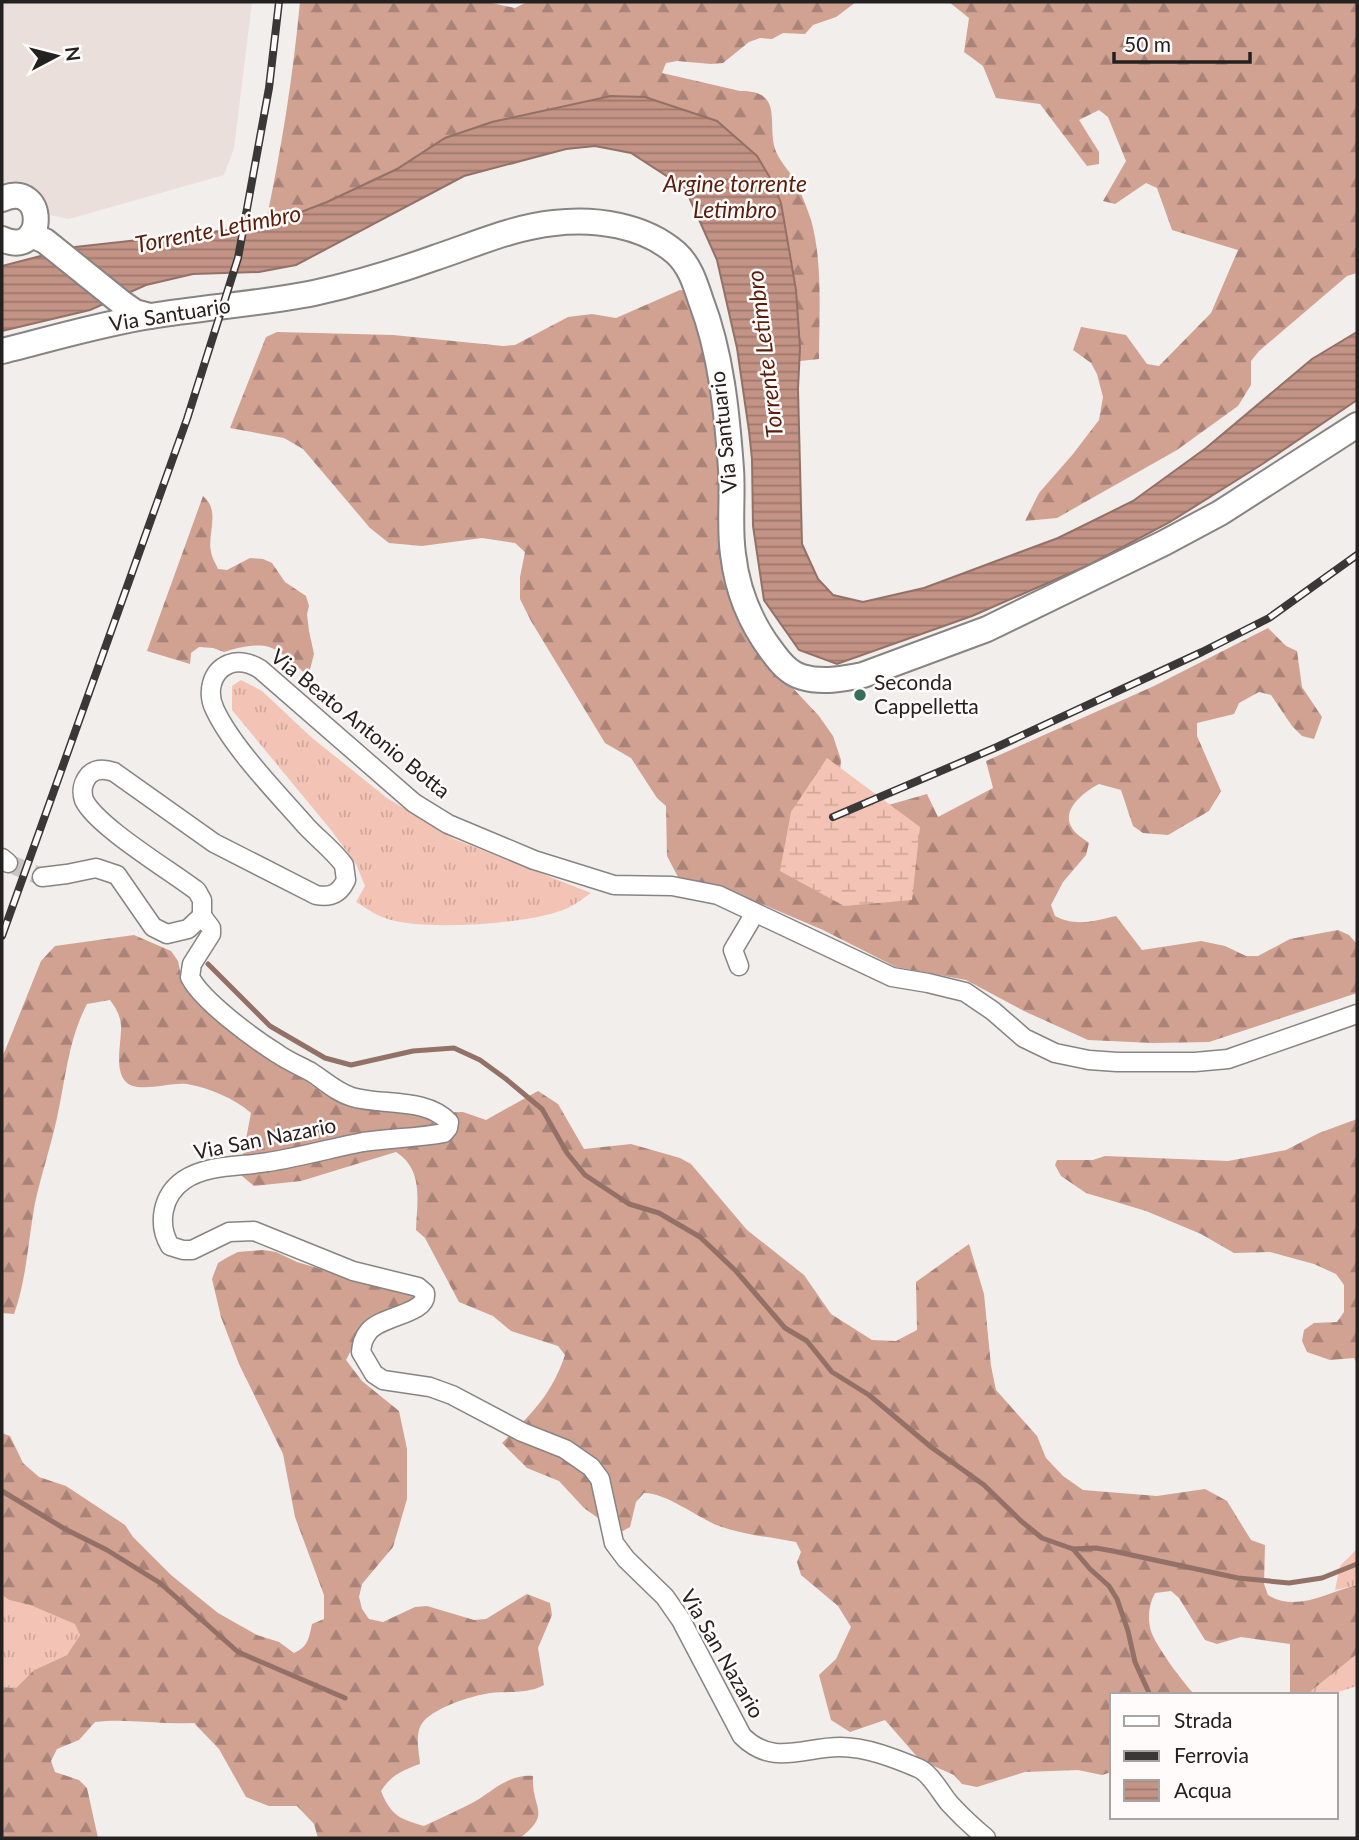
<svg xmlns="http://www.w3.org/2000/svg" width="1359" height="1840" viewBox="0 0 1359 1840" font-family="Lato,sans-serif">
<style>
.built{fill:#ebdfdb}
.grass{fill:url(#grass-tufts)}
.forest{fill:url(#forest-firs)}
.wetland{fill:url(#wetland-marsh)}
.water{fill:url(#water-rules);stroke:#937167;stroke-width:2}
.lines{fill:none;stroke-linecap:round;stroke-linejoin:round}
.stream{stroke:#937167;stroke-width:5}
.street-tunnel{stroke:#c8c5c3;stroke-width:18;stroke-dasharray:18 9;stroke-linecap:butt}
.street-casing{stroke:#888483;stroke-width:21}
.secondary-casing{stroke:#888483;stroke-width:28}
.street{stroke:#fff;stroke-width:18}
.secondary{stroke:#fff;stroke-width:24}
.rail-casing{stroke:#393837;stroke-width:8}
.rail{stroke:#fffbfa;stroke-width:5;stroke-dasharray:16;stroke-linecap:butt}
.poi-dot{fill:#346e58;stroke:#fffbfa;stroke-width:2.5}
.labels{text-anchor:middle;stroke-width:5;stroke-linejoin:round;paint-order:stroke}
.street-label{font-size:21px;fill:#232221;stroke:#fffbfa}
.poi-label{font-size:21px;fill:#232221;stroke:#fffbfa;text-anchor:start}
.water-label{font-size:23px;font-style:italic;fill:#581e0b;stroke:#fffbfa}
</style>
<defs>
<pattern id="grass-tufts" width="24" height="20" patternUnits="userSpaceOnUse" patternTransform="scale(1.75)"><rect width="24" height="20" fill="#f3c4b5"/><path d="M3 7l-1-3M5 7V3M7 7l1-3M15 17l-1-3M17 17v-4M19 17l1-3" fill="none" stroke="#d0a89b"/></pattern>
<pattern id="forest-firs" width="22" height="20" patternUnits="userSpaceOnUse" patternTransform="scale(1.75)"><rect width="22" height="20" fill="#d1a192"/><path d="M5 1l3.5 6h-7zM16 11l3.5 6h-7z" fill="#a98377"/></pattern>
<pattern id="wetland-marsh" width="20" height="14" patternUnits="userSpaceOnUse" patternTransform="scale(1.75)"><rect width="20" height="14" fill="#f3c4b5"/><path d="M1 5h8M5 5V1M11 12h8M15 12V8" fill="none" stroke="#d0a89b"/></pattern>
<pattern id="water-rules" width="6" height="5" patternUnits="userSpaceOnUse" patternTransform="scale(1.75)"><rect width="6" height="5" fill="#c39385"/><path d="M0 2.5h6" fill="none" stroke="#9e786c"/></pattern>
</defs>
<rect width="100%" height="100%" fill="#f1eeec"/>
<polygon class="built" points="2,2 252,2 234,148 224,175 69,219 20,209 2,214"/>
<g class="grass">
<path d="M 241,680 L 262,691 L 311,737 L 387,798 L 454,839 L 591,893 C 583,898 576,904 568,908 C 534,924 420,932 385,918 C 375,915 365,907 356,902 L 365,886 L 356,864 L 331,830 L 232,710 L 232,686 Z"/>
<polygon points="1357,1549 1357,1585 1335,1590 1340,1566"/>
<polygon points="2,1595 9,1600 30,1605 76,1624 80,1635 67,1655 34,1670 16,1688 2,1687"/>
<polygon points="1357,1654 1357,1686 1329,1695 1306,1695"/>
</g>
<g class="forest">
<path d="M 300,2 L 487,2 L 515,8 L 527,2 L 856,2 L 836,17 L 813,25 L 805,34 L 783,33 L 772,39 L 760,38 L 749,42 L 723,63 L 711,64 L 677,61 L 666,63 L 662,73 L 740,91 C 784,90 767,123 775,149 C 779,161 789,170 795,181 C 801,192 807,208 811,220 C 823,262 819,316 819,359 L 800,361 L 796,290 L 781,203 L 757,156 L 717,121 L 645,97 L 611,96 L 492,122 L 445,138 L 397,169 L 327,202 L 265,226 C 281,152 293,77 300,2 Z"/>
<polygon points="949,2 1357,2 1357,273 1347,276 1259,351 1251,361 1251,385 1238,406 1177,450 1057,518 1025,521 1039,493 1073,454 1099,420 1103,397 1097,374 1091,363 1073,350 1081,327 1126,335 1147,364 1159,366 1211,313 1238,250 1172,230 1157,188 1146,183 1115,204 1103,201 1126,161 1108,117 1099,110 1079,120 1099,152 1099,164 1087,166 1040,104 996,98 983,66 964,52 969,18"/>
<path d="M 680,290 L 688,291 L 708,359 L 715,407 L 727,583 L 742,627 L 775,669 L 819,716 L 833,736 L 841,760 L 840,772 L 857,814 L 927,794 L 938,817 L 993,788 L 986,761 L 1154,686 L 1268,628 L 1286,646 L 1297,651 L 1302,687 L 1322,717 L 1314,739 L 1302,736 L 1292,726 L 1271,695 L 1259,692 L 1239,703 L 1234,714 L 1197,723 L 1197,736 L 1221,791 L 1209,811 L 1168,835 L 1143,833 L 1133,826 L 1121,790 L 1099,784 C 1085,791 1060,810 1072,828 C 1075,834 1084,839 1089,843 L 1086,855 L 1063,882 L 1051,905 L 1055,916 C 1076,927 1094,921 1116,916 L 1142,950 L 1201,941 L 1225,946 L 1246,956 L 1258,956 L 1290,939 L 1338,930 L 1349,935 L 1357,944 L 1357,993 L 1209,1042 L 1153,1043 L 1088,1040 L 1024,1011 L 966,980 L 896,967 L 823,930 L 722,887 L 678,877 L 667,856 L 666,806 L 657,798 L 631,758 L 605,743 L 531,621 L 520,599 L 520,577 L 525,552 L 515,543 L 482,538 L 422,546 L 389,543 L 370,528 L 303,449 L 284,438 L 230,428 L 266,337 L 277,332 L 393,335 L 503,346 L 515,345 L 568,317 L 592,314 L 616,318 Z"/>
<path d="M 203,496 C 221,511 207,533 211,552 C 212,558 216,564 218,569 L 227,570 L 250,558 L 263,559 L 272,563 L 285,582 L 306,596 L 309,606 L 307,614 L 309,631 L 314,654 L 308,677 C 301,669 280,650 269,647 C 256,643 236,648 224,652 L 213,648 L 199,647 L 191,653 L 190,664 L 147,651 Z"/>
<path d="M 134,935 L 171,951 L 178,961 L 183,986 L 232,1029 L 330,1098 L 428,1113 L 463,1112 L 486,1120 L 538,1091 L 558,1104 L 584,1149 L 631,1144 L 680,1158 L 691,1164 L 747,1230 L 804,1275 L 831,1314 L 872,1340 L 896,1341 L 917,1330 L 916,1282 L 969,1244 L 984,1294 L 991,1366 L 996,1390 L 1037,1436 L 1046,1458 L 1063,1476 L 1083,1490 L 1157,1496 L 1205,1489 L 1227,1501 L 1251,1540 L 1265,1545 L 1264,1584 L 1268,1595 C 1296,1613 1328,1592 1357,1585 L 1357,1654 L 1306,1695 L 1290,1694 L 1290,1644 L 1241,1637 L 1217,1644 L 1205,1640 L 1179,1598 L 1171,1591 L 1155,1593 C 1149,1604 1147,1618 1151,1631 C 1155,1645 1184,1684 1195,1695 L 1112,1695 L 1112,1772 L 1102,1775 L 1078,1770 L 1025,1772 L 977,1787 L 962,1784 L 954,1775 L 920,1760 L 885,1720 L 850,1732 L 831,1720 L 819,1675 L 836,1659 L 851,1627 L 838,1606 L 801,1575 L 797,1562 L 801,1552 L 796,1542 C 771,1537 743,1535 719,1526 C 696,1517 667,1493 644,1493 L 636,1502 L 630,1527 L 619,1533 L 584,1508 L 559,1481 L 527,1468 L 502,1443 C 532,1413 551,1396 565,1355 L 558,1346 L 511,1331 L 493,1316 L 459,1302 L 425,1238 L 416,1230 C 417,1201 424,1170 396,1152 L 301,1181 L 254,1186 L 236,1171 L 242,1160 L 251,1113 C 234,1098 209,1088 187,1084 C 171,1082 139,1093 127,1083 C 113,1071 122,1041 121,1025 C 120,1015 116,1008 110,1000 L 87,1004 C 70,1036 66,1073 59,1108 C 53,1140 42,1171 35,1203 C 28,1240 27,1278 14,1314 L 2,1313 L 2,1058 L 41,961 L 55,946 Z"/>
<polygon points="1357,1119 1357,1363 1354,1358 1330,1360 1307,1352 1302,1341 1304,1330 1314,1323 1337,1322 1344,1312 1344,1285 1336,1274 1314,1264 1270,1252 1234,1253 1201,1234 1146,1211 1086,1193 1061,1176 1055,1165 1057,1160 1093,1160 1105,1156 1228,1161 1286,1150 1319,1133"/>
<path d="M 263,1250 L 276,1252 L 297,1262 L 416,1297 L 405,1305 L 367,1320 L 346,1360 L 362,1381 L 399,1411 L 407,1449 L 407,1499 L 393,1547 L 362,1584 L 359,1597 L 362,1609 L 369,1619 L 383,1622 L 415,1607 L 427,1606 L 474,1620 L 486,1619 L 527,1594 L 550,1603 L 552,1615 L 538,1648 L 544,1685 C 528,1694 509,1691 490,1693 C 471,1696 431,1708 421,1725 C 415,1736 419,1752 420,1764 C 403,1770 391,1775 381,1791 C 391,1816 400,1819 424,1826 C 442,1817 462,1809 479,1799 C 496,1788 511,1774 533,1776 C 531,1809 553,1813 520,1838 L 318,1838 L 314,1824 L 297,1806 L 269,1806 L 246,1797 L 219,1749 L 194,1723 C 160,1725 128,1718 95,1722 L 79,1740 L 57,1749 L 51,1761 L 55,1772 L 79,1780 L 87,1788 L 98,1838 L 2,1838 L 2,1687 L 16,1688 L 34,1670 L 67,1655 L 80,1635 L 75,1624 L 30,1605 L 9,1600 L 2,1595 L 2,1433 L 10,1436 L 23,1463 L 39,1477 L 66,1486 L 125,1525 L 133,1537 L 171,1575 L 218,1613 L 257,1635 L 279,1642 L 294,1653 C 308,1647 309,1638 312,1624 L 324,1619 L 324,1595 L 295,1517 L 283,1454 L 239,1364 L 221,1317 L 212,1279 L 218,1263 L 228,1257 L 238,1252 Z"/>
</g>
<polygon class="wetland" points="827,758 920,827 912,900 844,906 780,871 791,812"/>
<polygon class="water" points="611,96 645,97 717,121 757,156 772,181 781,203 796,290 800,348 798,389 802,544 818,579 833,595 863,602 924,588 1058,538 1133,501 1206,448 1312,359 1357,332 1357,400 1264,463 1170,522 1089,565 972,616 837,664 799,650 764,600 753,526 752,459 749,431 737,348 717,260 685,188 631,153 595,146 566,149 464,176 296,265 259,272 193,274 146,285 90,310 2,331 2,266 75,247 265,226 327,202 397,169 445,138 492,122"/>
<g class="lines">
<g class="stream">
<polyline points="208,964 270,1026 325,1058 351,1065 413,1051 454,1048 480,1060 506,1079 542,1109 567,1153 585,1175 629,1204 659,1213 700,1237 736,1271 785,1328 807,1341 832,1372 869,1395 931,1447 984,1485 1021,1521 1042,1538 1073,1549 1090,1569 1109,1586 1117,1599 1128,1631 1135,1662 1150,1695"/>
<polyline points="2,1491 65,1529 107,1550 160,1583 238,1652 345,1698"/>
<polyline points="1073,1549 1096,1548 1113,1551 1238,1578 1289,1583 1322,1578 1357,1564"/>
</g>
<polyline class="street-tunnel" points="8,863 42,877"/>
<g class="street-casing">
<g id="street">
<polyline points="2,858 8,863"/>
<polyline points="42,877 67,874 96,868 117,875 153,927 167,934 188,929 202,916"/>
<path d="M 202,916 L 202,900 L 197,891 C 171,871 96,826 84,800 C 81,791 83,782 89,775 C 96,768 105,769 114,772 L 214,843 L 316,895 C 331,898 340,893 346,880 L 344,865 C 333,850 318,839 306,826 C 278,794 233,748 215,710 C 207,694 210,672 229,664 C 240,660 250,663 260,669 L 414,803 L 448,824 L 534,860 L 614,885 L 672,886 L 718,895 L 892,977 L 928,983 L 965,992 L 993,1011 L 1024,1038 L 1055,1053 L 1089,1060 L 1117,1062 L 1195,1062 L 1228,1059 L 1357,1014"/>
<path d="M 202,916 L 211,928 L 211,934 L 192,964 L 190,977 C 202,1001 254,1039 278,1054 C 288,1061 300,1066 311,1072 C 325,1081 336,1092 352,1097 C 382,1106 426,1097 449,1122 L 448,1128 L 444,1133 C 417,1138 390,1138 363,1142 C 332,1148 300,1157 268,1162 C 241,1167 208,1164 184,1180 C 162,1195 157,1224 170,1246 L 183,1250 L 192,1250 L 229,1232 L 254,1231 L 353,1271 L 418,1287 L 425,1293 C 428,1314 383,1315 369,1331 C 363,1338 362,1344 361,1352 L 374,1374 L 383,1380 L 430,1387 L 452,1395 L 522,1432 L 565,1449 L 591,1467 L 600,1479 L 614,1543 L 626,1559 L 665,1597 L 681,1620 L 742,1736 C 773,1767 803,1747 840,1747 C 866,1747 894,1758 918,1768 C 931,1773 941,1794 950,1804 C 961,1816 974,1828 986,1838"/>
<polyline points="739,966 733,950 755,913"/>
</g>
</g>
<g class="secondary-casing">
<g id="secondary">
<path d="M 2,199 C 47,179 47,260 2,239"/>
<polyline points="31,235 45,241 122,303 135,312 150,316"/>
<path d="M 2,351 C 51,339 100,324 151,316 C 205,307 260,304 314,293 C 355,284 398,271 437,257 C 476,244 514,227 554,223 C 595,218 644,225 676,253 C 690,266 695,283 701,301 C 721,353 727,413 731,469 C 733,497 729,526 733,554 C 737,589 750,622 771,650 C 779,661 788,673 802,677 C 822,683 843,679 863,675 L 987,629 L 1164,543 L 1220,513 L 1357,425"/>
</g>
</g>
<use href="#street" class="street"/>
<use href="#secondary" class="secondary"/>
<g class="rail-casing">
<g id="rail">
<polyline points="833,817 997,747 1202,652 1269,618 1357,555"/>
<polyline points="2,936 187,419 238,258 269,88 279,2"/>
</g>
</g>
<use href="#rail" class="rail"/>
</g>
<circle class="poi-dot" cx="860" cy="695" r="7"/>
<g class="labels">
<g class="street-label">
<text transform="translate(170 315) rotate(-9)" y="7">Via Santuario</text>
<text transform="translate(724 432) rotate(-96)" y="7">Via Santuario</text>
<text transform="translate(360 724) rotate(39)" y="7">Via Beato Antonio Botta</text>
<text transform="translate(265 1139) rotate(-11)" y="7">Via San Nazario</text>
<text transform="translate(722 1654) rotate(60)" y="7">Via San Nazario</text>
</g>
<g class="poi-label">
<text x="874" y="690">Seconda<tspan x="874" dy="24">Cappelletta</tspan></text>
</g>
<g class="water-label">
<text x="735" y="192">Argine torrente<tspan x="735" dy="26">Letimbro</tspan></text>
<text transform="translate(218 229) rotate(-11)" y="8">Torrente Letimbro</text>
<text transform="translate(765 354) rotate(-97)" y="8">Torrente Letimbro</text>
</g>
</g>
<rect width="1359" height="1840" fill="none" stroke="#232221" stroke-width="7"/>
<rect x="1110" y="1693" width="228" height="126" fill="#fffbfa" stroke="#a7a4a3" stroke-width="2"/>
<rect x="1124" y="1716" width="35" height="10" fill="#ffffff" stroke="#a7a4a3" stroke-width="2"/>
<text x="1174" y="1728" font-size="21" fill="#232221">Strada</text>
<rect x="1124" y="1751" width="35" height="10" fill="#393837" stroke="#a7a4a3" stroke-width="2"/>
<text x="1174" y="1763" font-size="21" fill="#232221">Ferrovia</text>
<rect x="1124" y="1780" width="35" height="21" fill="url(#water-rules)" stroke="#a7a4a3" stroke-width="2"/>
<text x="1174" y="1798" font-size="21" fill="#232221">Acqua</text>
<g transform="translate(56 56) rotate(83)" stroke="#fffbfa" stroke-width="5" paint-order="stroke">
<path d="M0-5L12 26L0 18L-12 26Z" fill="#232221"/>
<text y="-10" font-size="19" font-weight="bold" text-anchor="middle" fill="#232221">N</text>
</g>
<path d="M1114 52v10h136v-10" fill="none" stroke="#232221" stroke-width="3.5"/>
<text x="1124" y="52" font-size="21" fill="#232221" stroke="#fffbfa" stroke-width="5" paint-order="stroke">50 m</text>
</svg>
